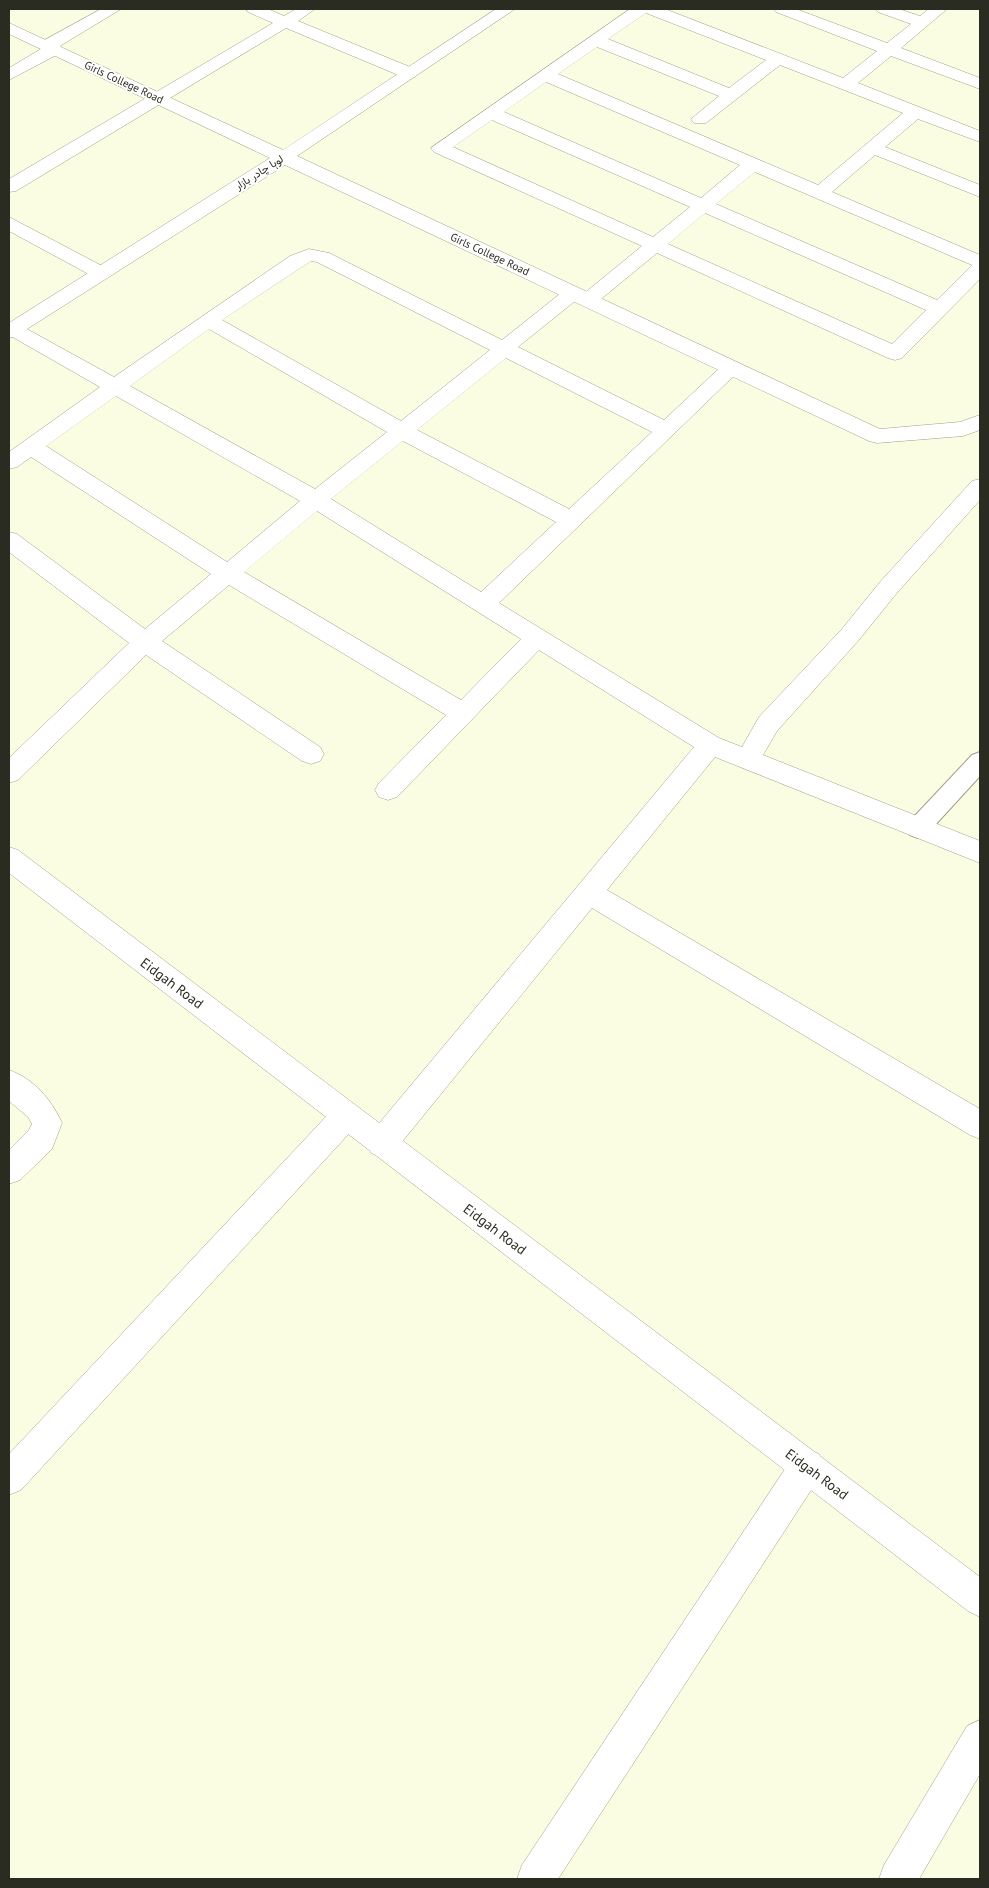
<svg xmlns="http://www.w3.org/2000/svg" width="989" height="1888" viewBox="0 0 989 1888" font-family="'PT Sans',Vazirmatn,sans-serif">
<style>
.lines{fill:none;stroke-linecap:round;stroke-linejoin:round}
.service-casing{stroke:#9ea187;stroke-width:2}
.minor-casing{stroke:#9ea187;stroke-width:1}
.tertiary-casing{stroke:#9ea187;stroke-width:1}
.secondary-casing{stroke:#9ea187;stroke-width:1}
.service{fill:#fff;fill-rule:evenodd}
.minor{fill:#fff;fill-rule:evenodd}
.tertiary{fill:#fff;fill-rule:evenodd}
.secondary{fill:#fff;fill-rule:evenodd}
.labels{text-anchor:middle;stroke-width:4;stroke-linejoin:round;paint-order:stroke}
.far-street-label{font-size:11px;fill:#2b2c21;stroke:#fff}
.street-label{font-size:14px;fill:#2b2c21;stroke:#fff}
</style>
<rect width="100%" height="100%" fill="#fafde1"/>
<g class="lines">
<g class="service-casing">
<polygon id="service" points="980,752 980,776 926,835 918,838 910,835 906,828 910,821 972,755"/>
</g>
<g class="minor-casing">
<g id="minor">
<polygon points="101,9 121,9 60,46 62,49 60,53 9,80 9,68 41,49 39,46 41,42"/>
<polygon points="246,9 268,9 284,16 296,9 315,9 298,21 415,69 418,73 415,77 403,77 286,28 16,191 9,192 9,179 273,23 248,12"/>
<path d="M 630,9 L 665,9 L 843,78 L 877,51 L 776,12 L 774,9 L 796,9 L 887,43 L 911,24 L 878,12 L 876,9 L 899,9 L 920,16 L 929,9 L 947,9 L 901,48 L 980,78 L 980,89 L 891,56 L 858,83 L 980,131 L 980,142 L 918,119 L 885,147 L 980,185 L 980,197 L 875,155 L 832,192 L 980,255 L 980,279 L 902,358 L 895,360 L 888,358 L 657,253 L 595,304 L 588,306 L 581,304 L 578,300 L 580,297 L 518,347 L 664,420 L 725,363 L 732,361 L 739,363 L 742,368 L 499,603 L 719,738 L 742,747 L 759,717 L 842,629 L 880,582 L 972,481 L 980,479 L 980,500 L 896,594 L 858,641 L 777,731 L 763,755 L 980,841 L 980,863 L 715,757 L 607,890 L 980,1109 L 980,1139 L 970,1135 L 592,908 L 393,1153 L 382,1157 L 371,1153 L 367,1143 L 371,1133 L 694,747 L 539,650 L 397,797 L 388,800 L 379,797 L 375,790 L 379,783 L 446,715 L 229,585 L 162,641 L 320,747 L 324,754 L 320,761 L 311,764 L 302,761 L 146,655 L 18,780 L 9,783 L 9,758 L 129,643 L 9,552 L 9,532 L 17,534 L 145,629 L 211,574 L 31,457 L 17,467 L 9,469 L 9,452 L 100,387 L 9,335 L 9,321 L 16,323 L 114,377 L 290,256 L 309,249 L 329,253 L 502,340 L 566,289 L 573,287 L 580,289 L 583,293 L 581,296 L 642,246 L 434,152 L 431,148 ZM 646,13 L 766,60 L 729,88 L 608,39 ZM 597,47 L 719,96 L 691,119 L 694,123 L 706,123 L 780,65 L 903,113 L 818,185 L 558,74 ZM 546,82 L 740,165 L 701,198 L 504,112 ZM 492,120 L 690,207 L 653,237 L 453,147 ZM 755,172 L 972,265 L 937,300 L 716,204 ZM 705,213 L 926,310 L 892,344 L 668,244 ZM 311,261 L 317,262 L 490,350 L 401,421 L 222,320 ZM 209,329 L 387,432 L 315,489 L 130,386 ZM 506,358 L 652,432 L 569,509 L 417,430 ZM 116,396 L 300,501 L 227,562 L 46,446 ZM 403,441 L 556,522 L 481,592 L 331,499 ZM 317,511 L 521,639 L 461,700 L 244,572 Z"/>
<polygon points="9,217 108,269 111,273 108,277 94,277 9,231"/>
<path d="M 9,1070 C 34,1079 51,1099 62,1123 L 52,1149 L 20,1180 L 9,1184 L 9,1150 L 29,1130 L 32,1124 L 28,1117 L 9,1101 Z"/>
<polygon points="807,1449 819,1454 824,1466 819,1478 558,1879 517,1879 522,1865 795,1454"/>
<polygon points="980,1720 980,1774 919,1879 879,1879 884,1865 967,1726"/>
</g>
</g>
<g class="tertiary-casing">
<g id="tertiary">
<polygon points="496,9 515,9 297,156 880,429 960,422 980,415 980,430 963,436 877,443 869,441 285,165 16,336 9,338 9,323 270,158 9,34 9,23 283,150"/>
<polygon points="346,1102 356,1106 361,1116 356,1126 21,1490 9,1495 9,1454 336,1106"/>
</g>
</g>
<g class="secondary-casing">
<polygon id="secondary" points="9,847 18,850 980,1577 980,1617 968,1611 9,873"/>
</g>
<use href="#service" class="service"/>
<use href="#minor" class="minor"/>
<use href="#tertiary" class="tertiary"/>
<use href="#secondary" class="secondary"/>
</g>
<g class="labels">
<g class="far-street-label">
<text transform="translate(124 82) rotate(25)" y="4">Girls College Road</text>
<text transform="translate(259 172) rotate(-32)" y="4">لوہا چادر بازار</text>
<text transform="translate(490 254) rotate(25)" y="4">Girls College Road</text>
</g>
<g class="street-label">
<text transform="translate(172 983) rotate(37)" y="5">Eidgah Road</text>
<text transform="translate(495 1229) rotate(37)" y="5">Eidgah Road</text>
<text transform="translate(817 1474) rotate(37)" y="5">Eidgah Road</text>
</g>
</g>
<rect width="989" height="1888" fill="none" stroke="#2b2c21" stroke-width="20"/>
</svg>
